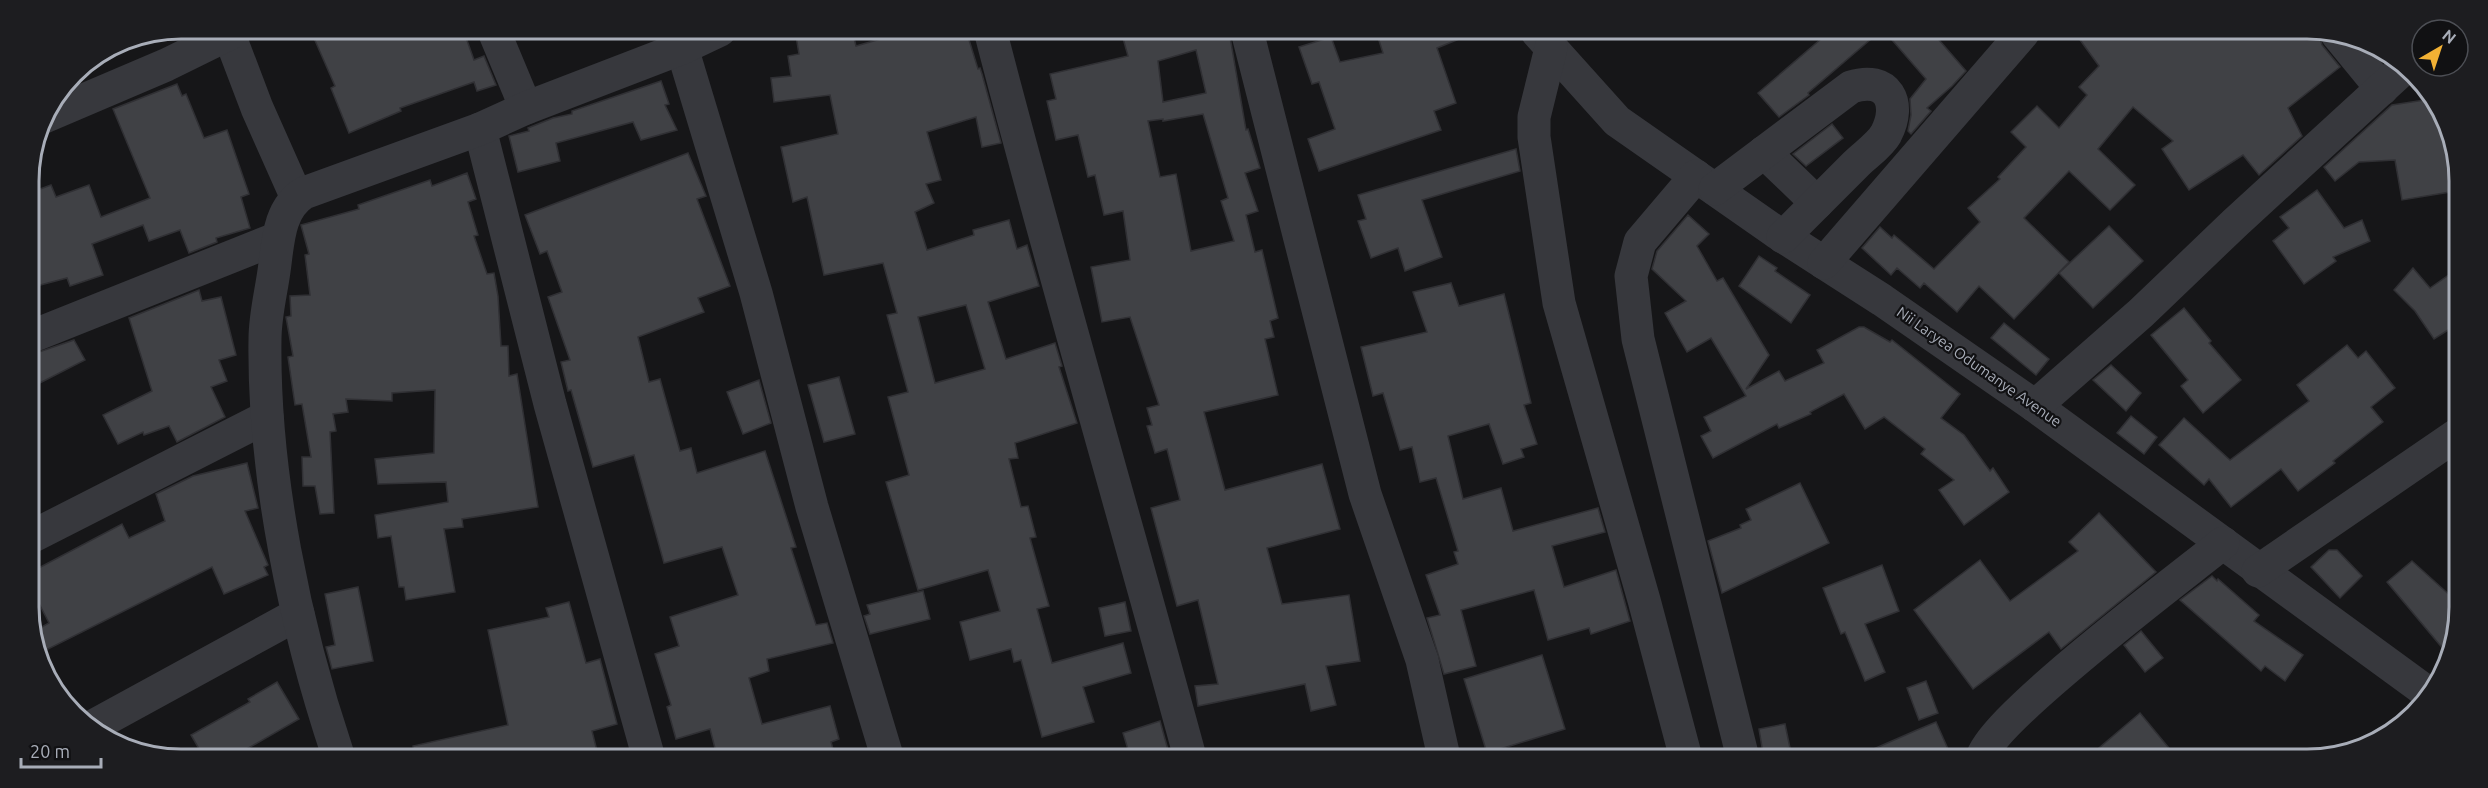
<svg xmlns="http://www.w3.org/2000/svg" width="2488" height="788" viewBox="0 0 2488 788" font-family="Ubuntu,sans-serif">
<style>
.building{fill:#404145;stroke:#303034;stroke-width:1.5;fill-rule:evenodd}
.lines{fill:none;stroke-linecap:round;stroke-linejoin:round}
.minor{stroke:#37383d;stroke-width:33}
.labels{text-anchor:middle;stroke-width:4.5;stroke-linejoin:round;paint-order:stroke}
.street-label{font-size:15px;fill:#a8adb8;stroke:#111113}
.rim{fill:none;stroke:#a8adb8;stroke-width:3}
</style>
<rect width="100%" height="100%" fill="#161618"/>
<g class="building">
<polygon points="310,29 463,29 474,60 484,56 496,85 477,91 474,82 400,108 401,111 349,133 331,88 335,86"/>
<path d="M 795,30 L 852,30 L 856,46 L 912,30 L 966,30 L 978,69 L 980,68 L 982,74 L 1001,143 L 982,147 L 976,117 L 927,132 L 941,180 L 926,184 L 934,203 L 915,212 L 927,250 L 974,235 L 973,230 L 1009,220 L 1017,249 L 1027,245 L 1039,286 L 988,302 L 1006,359 L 1055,343 L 1062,366 L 1059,367 L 1077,423 L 1015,443 L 1018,458 L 1009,459 L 1021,507 L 1028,506 L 1036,537 L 1030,538 L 1049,606 L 1037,609 L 1052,663 L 1123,643 L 1131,673 L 1083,687 L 1094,722 L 1042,737 L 1021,660 L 1014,662 L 1011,649 L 970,660 L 960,622 L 1000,611 L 988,570 L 918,590 L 886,482 L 909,475 L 888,397 L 908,392 L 887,315 L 897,313 L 883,263 L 824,275 L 807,197 L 793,202 L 781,147 L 838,134 L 830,95 L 774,102 L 771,78 L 791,76 L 788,56 L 799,54 ZM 966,305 L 985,369 L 935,383 L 918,317 Z"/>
<path d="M 1121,31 L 1229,31 L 1246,130 L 1248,129 L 1260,168 L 1245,173 L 1258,211 L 1246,215 L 1255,252 L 1262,250 L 1278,318 L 1270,321 L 1274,337 L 1265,339 L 1278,395 L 1204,412 L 1225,490 L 1322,464 L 1340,529 L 1267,548 L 1282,604 L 1349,595 L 1360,661 L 1326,666 L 1336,705 L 1311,711 L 1305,684 L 1198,706 L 1195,686 L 1218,684 L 1198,600 L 1177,606 L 1151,508 L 1180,500 L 1167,449 L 1155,453 L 1147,426 L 1152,425 L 1147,408 L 1159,405 L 1130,317 L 1102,322 L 1091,267 L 1130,260 L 1123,211 L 1104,215 L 1095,175 L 1088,177 L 1078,135 L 1056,140 L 1047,101 L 1056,99 L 1050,74 L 1128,56 ZM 1196,50 L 1206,93 L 1163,102 L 1158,61 ZM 1203,114 L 1228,198 L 1221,201 L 1234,241 L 1191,251 L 1176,174 L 1160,177 L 1148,121 L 1163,119 L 1163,121 Z"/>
<polygon points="1376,31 1474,32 1474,33 1437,48 1456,103 1434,111 1441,130 1319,171 1308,139 1335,129 1319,82 1312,84 1299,47 1331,37 1340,62 1383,53"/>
<polygon points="1828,33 1878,33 1808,93 1809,95 1779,117 1758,93"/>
<polygon points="1886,33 1933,33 1966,71 1952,86 1927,108 1931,111 1911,134 1908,131 1911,115 1910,99 1926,79"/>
<polygon points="2075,33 2319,34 2322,45 2340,67 2288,108 2302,136 2259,175 2243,155 2189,190 2162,149 2173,141 2133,107 2098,149 2135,185 2110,210 2069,171 2024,218 2069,262 2014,319 1979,286 1957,312 1924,283 1920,288 1897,268 1891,275 1862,248 1880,227 1892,238 1894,235 1934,269 1980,222 1968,208 2000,179 1998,177 2026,147 2011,132 2037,106 2059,128 2087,95 2079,87 2099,66"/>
<polygon points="661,81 669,104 665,105 677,130 641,140 633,122 556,143 560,161 518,172 509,136 529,131 528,128 553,118 572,114 572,111"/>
<polygon points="177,84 182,96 186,94 204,138 227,130 249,194 241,197 250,228 216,238 217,242 189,253 180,230 149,241 143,225 92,244 103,275 70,286 67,278 29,288 29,193 51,185 56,197 89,185 101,217 150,198 113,109"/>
<polygon points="2431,99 2445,129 2450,161 2457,160 2456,191 2402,200 2395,160 2359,162 2335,181 2324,167 2392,105"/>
<polygon points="1832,124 1843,138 1806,166 1793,154"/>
<polygon points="1516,149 1520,171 1422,200 1442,257 1405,271 1398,248 1371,258 1358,221 1366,219 1358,195"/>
<polygon points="688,153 706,196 697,199 730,286 698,298 704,312 638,337 649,382 660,379 680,451 691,448 697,473 765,451 796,547 791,548 816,625 827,623 833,643 767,659 769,671 749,678 762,724 830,706 839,739 831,742 835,756 717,756 710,729 676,739 667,707 671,705 655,654 679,646 670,617 738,595 722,547 664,563 634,455 593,467 571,390 568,391 561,362 570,360 548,297 562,292 547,251 540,254 525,215"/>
<polygon points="467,173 476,199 468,202 478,235 474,236 487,274 494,273 498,296 501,346 508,346 509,376 517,374 538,507 462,519 463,527 444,529 455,592 406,600 404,587 399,587 391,536 378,538 375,515 448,502 446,482 378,484 375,459 434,453 435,390 392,393 392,401 346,399 348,412 333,414 336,431 330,432 334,513 320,514 315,486 303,486 302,457 311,457 302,404 295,405 288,357 293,356 286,317 291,316 290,296 310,295 305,255 309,254 301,225 359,209 358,205 430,180 432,186"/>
<polygon points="2317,190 2344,228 2362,220 2370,241 2333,257 2336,261 2304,284 2273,241 2289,228 2280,217"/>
<polygon points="1688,215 1709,234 1697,246 1717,281 1723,278 1769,355 1746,389 1779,371 1785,381 1824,363 1817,350 1859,327 1864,327 1890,342 1892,340 1960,394 1941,418 1964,435 1990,471 1993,468 2009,492 1964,525 1939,490 1954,480 1921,454 1925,449 1884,417 1865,429 1844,394 1810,412 1811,414 1779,428 1777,424 1713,458 1701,436 1711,431 1704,417 1746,396 1711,338 1687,352 1665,313 1686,301 1652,269 1657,251"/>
<polygon points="2109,226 2143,261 2093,308 2059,273"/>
<polygon points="1759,256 1777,268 1775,271 1810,295 1791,323 1739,286"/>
<polygon points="2413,268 2430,288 2456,270 2456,325 2434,339 2415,311 2394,290"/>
<polygon points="1451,283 1459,306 1504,294 1531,403 1524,405 1537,444 1521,449 1524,457 1503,464 1489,424 1448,436 1463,499 1501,488 1513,531 1598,508 1605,532 1552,546 1564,587 1616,570 1630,621 1591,634 1589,628 1548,640 1534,590 1461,610 1476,666 1444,674 1427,618 1440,615 1426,575 1458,564 1454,552 1458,551 1436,478 1420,482 1412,447 1400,450 1383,393 1373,396 1361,347 1427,332 1413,292"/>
<polygon points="199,290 202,301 221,297 236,355 219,360 227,381 211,387 225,417 177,442 169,426 144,435 143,432 118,444 103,415 152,391 129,318"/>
<polygon points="2184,308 2211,341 2209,343 2241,380 2203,413 2181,386 2188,380 2151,335"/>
<polygon points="2004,323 2049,359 2036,375 1991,338"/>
<polygon points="74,340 85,360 30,388 30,355"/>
<polygon points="2347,345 2358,358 2366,351 2395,388 2371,407 2383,422 2333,461 2335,463 2298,491 2281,469 2231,507 2209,479 2204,485 2159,445 2184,418 2230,460 2309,401 2297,385"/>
<polygon points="2111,365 2141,393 2126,411 2093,380"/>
<polygon points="839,377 855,434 824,442 808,385"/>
<polygon points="759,380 771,423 743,434 727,392"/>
<polygon points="2131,416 2157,437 2144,454 2117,433"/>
<polygon points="247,463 258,508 245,511 268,565 264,567 268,575 224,594 212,567 40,653 31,633 49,623 31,588 31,572 122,524 129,538 165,521 156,494 193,476"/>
<polygon points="1800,483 1829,543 1722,593 1708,541 1741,528 1740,525 1751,520 1746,509"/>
<polygon points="2099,513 2156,572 2061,649 2049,632 1973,689 1914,610 1980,560 2010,601 2078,551 2069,542"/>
<polygon points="2329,550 2337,550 2362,576 2340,598 2311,567"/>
<polygon points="2412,561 2454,599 2454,647 2450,657 2387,582"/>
<polygon points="1882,565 1899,611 1865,624 1885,672 1865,681 1845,632 1841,634 1823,588"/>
<polygon points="2212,576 2217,581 2218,579 2259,615 2254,621 2303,655 2285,681 2265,666 2261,671 2180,600"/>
<polygon points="358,587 373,661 332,669 326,647 335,645 325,594"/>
<polygon points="923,591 930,619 870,634 864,616 870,614 867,605"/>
<polygon points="569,602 586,663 600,659 617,724 592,731 598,755 414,755 413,746 508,725 488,630 549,617 546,608"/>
<polygon points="1125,602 1131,631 1105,636 1099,608"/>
<polygon points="2141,631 2163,658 2145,672 2124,645"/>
<polygon points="1542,655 1565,729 1487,753 1464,679"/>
<polygon points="1926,681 1938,713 1919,720 1907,688"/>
<polygon points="277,682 299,719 238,754 202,754 191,735 250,702 248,699"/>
<polygon points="2140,713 2178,759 2086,759"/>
<polygon points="1160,721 1170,757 1130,756 1123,733"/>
<polygon points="1936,722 1952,758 1853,758 1917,730"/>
<polygon points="1785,724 1790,748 1763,753 1759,729"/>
</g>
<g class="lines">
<g class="minor">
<polyline points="227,29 257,108 297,198"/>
<polyline points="493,29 526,108"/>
<path d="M 990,30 C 1053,273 1124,514 1190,757"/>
<polyline points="1247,31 1365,494 1422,660 1444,757"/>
<polyline points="1537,32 1617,121 1776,232 1882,300 2035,406 2431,695"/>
<polyline points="2337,34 2382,89"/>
<polyline points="682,48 756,293 812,507 887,756"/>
<polyline points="1551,48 1534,117 1534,137 1559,303 1644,600 1686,758"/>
<polyline points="44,117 166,65 229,34"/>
<polyline points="480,129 550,404 648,755"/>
<polyline points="1764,152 1817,203"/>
<polyline points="1696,176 1640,242 1631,276 1638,339 1743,758"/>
<path d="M 1715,189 L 1851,87 C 1888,75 1902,103 1886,134 C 1880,145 1865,155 1856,164 C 1832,188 1808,212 1783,237"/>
<polyline points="1824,263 2023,33"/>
<polyline points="30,337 278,238"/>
<polyline points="2035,406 2141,313 2235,223 2403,69"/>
<polyline points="31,537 267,417"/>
<polyline points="2258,571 2455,436"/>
<polyline points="95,725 298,614"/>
<path d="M 338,755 C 295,627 263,474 265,339 C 265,316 271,293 274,271 C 278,244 278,209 304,193 L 480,129 L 526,108 L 682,48 L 720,30"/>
<path d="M 1982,758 C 1991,719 2181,577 2223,543"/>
</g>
</g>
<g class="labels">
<g class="street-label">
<text transform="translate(1979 367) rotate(35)" y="5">Nii Laryea Odumanye Avenue</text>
</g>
</g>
<path d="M0 0H2488V788H0ZM181 39H2307A142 142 0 0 1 2449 181V607A142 142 0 0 1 2307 749H181A142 142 0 0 1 39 607V181A142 142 0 0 1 181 39Z" fill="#1d1d20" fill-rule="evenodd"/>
<path class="rim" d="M181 39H2307A142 142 0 0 1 2449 181V607A142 142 0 0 1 2307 749H181A142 142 0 0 1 39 607V181A142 142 0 0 1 181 39Z"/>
<g transform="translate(2440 48) rotate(39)"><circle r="28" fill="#111113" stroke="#4d4f55" stroke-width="1.5"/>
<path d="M0-4.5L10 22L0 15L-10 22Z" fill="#f2b134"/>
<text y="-9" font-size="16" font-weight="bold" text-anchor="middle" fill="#a8adb8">N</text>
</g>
<path d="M21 758v9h80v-9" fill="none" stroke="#a8adb8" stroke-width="3"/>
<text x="30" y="758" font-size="18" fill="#a8adb8" stroke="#111113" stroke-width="4.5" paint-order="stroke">20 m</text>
</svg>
